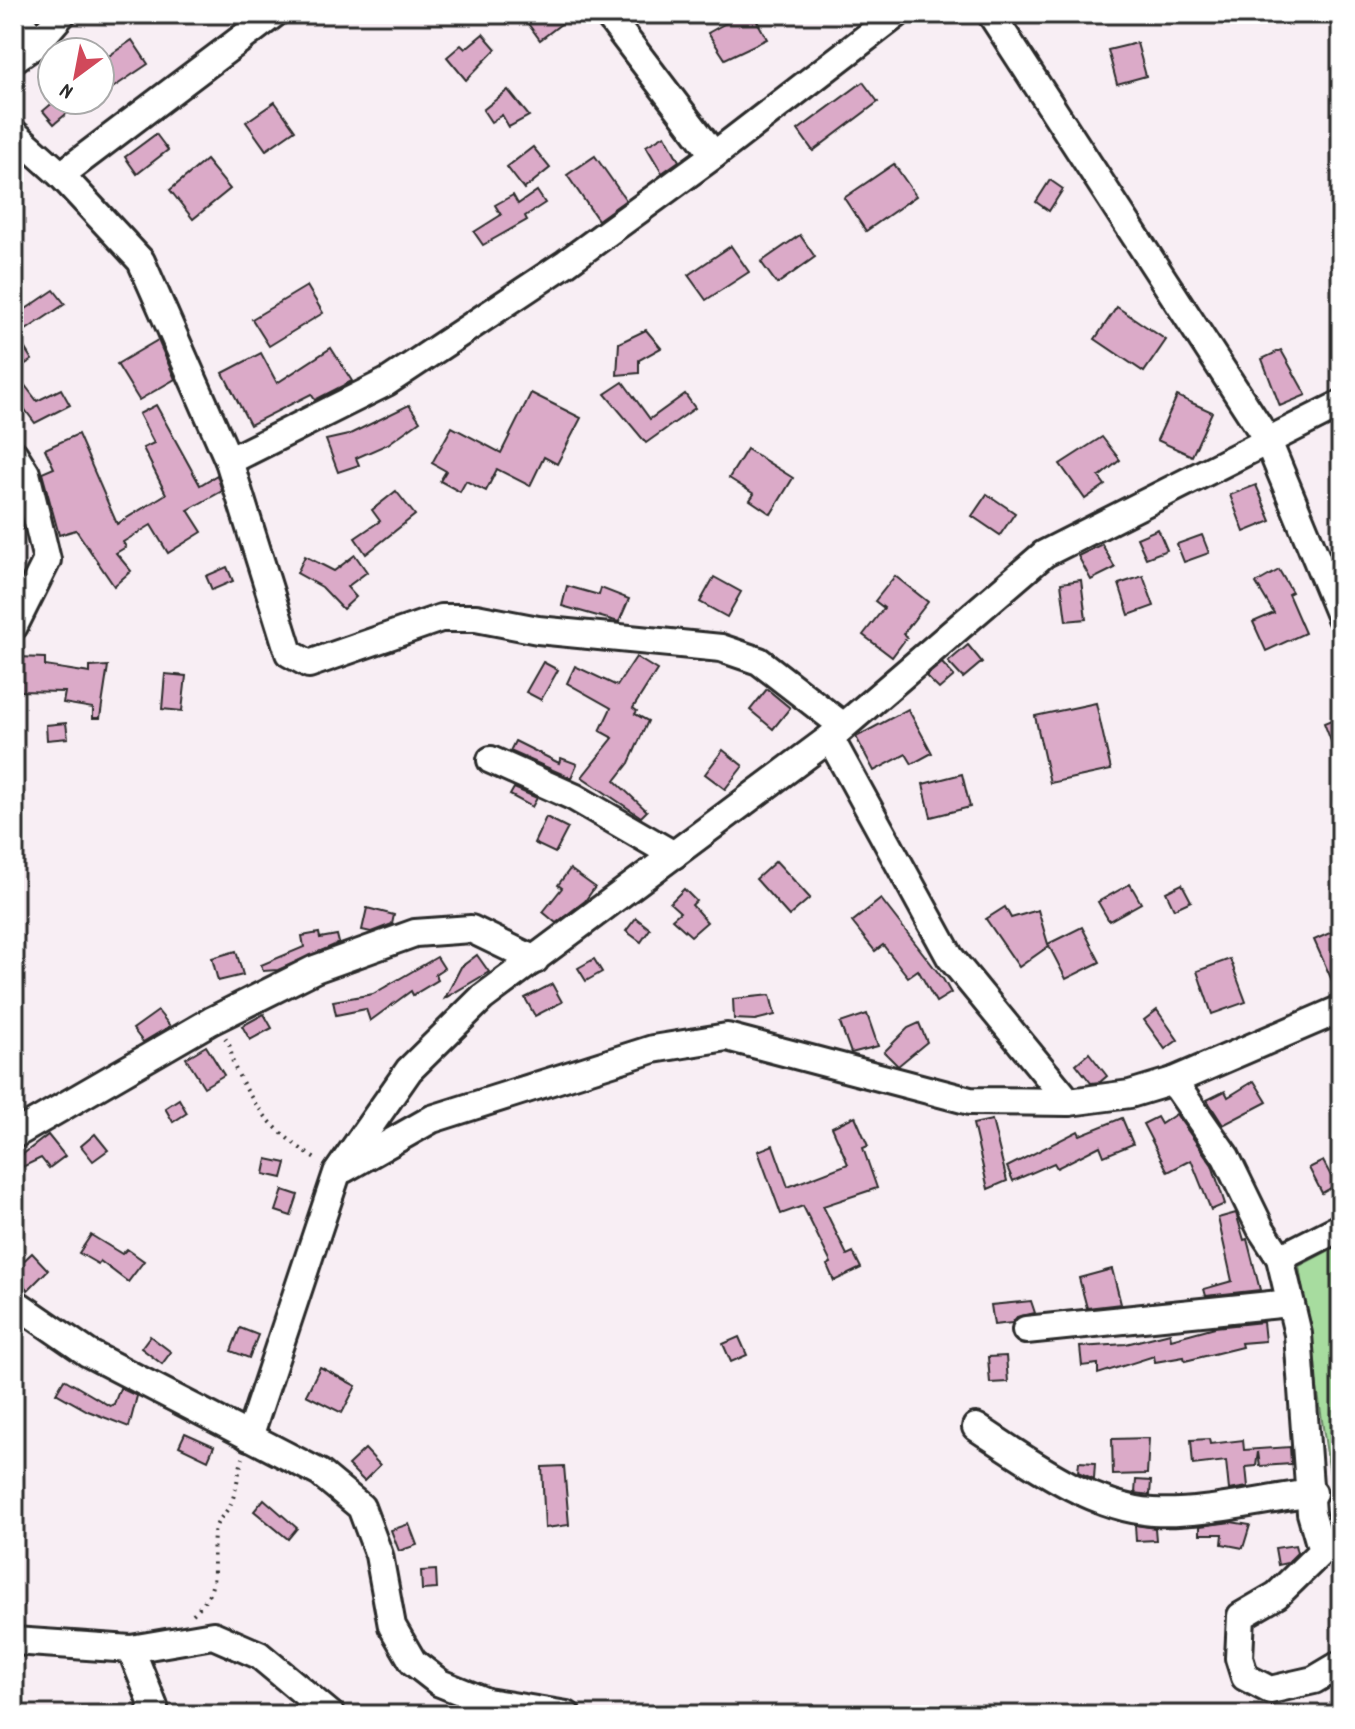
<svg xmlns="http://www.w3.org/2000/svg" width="1355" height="1729" viewBox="0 0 1355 1729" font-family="Dekko,sans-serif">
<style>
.green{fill:#a7dc9f;stroke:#698465;stroke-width:2}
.building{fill:#dbaac8;stroke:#2b2b2b;stroke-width:2}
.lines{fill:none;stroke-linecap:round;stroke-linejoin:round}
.minor-casing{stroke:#2b2b2b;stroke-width:32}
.path{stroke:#2b2b2b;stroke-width:4;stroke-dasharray:2 6;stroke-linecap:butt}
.minor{stroke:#fff;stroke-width:26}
</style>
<rect width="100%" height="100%" fill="#f8eef4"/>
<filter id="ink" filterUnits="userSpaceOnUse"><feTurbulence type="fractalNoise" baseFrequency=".0125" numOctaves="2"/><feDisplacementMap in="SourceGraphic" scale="16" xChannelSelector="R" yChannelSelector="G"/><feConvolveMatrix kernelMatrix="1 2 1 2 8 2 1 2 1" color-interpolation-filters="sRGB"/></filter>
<g filter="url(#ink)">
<polygon class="green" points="1341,1244 1341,1548 1299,1266"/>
<g class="building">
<polygon points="521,14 574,14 540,40"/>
<polygon points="742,14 753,14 767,39 725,59 708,33"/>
<polygon points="483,34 496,49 466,80 447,57 461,45 465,49"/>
<polygon points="132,40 148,64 111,89 100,74 100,62"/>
<polygon points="1137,43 1146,76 1117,84 1108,50"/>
<polygon points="863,82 878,102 813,151 798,130"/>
<polygon points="508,90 529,116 509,127 502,115 491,122 483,110"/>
<polygon points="56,100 65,100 72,109 54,124 43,111"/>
<polygon points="275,102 295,130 266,150 246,122"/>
<polygon points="156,134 168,150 137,174 125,157"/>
<polygon points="665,135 679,161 662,173 646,146"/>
<polygon points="533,147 550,168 524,189 507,167"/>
<polygon points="595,156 626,200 598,220 567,175"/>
<polygon points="206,160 230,189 193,219 170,190"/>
<polygon points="894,164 916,196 866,231 844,198"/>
<polygon points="1050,180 1063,189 1049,211 1036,202"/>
<polygon points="537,191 545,203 525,216 527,220 483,245 474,232 501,215 495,205 513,195 518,204"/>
<polygon points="800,235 815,257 777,284 761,262"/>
<polygon points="731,246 749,272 706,300 688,275"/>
<polygon points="307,286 323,313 269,346 252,319"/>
<polygon points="54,290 65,304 17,336 32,360 14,371 14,317"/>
<polygon points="1117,307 1166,340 1144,372 1095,339"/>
<polygon points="646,330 661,348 639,360 639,373 617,375 619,343"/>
<polygon points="158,340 175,379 139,400 117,364"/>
<polygon points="331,348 352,381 315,400 311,394 250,425 223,373 261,353 277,383"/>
<polygon points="1281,350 1306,395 1280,406 1262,359"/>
<polygon points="14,371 37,401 61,389 70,405 35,423 14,395"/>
<polygon points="623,382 650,419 685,394 695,408 646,443 605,394"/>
<polygon points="531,393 581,418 557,464 544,457 530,486 497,469 486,491 466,481 460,492 440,481 446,471 432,463 452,427 501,453"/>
<polygon points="1177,396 1212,412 1192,456 1157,440"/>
<polygon points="156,405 200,485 217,475 222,491 188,510 202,532 168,553 151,525 123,542 126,547 116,553 131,571 114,586 76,530 59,535 42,473 54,468 45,449 78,434 117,524 166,494 143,448 154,443 139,414"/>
<polygon points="409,405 420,421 388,444 356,458 359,465 338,472 326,440 348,435"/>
<polygon points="1102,437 1120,460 1099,477 1105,485 1085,499 1060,464"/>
<polygon points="747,449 793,478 771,514 750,500 754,494 729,478"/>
<polygon points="1256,485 1271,521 1244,532 1230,495"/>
<polygon points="396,491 415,515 366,554 355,538 380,521 372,510"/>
<polygon points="987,494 1015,513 1000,535 972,516"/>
<polygon points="1158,529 1167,550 1146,558 1137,538"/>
<polygon points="1202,535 1209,553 1184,562 1177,544"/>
<polygon points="1102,544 1115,568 1091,580 1078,556"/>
<polygon points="355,555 367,572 347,587 356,597 343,609 322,587 297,573 305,556 334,571"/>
<polygon points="227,567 233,581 212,590 206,576"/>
<polygon points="1279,570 1292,592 1288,594 1305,633 1266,651 1253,622 1274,613 1256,583"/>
<polygon points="895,576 928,602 903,634 907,637 892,657 863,635 884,608 875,601"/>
<polygon points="1143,576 1154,606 1129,615 1119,584"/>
<polygon points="714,577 741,592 727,617 700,602"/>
<polygon points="1081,580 1086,619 1066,621 1061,583"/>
<polygon points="567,586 599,595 601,588 629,599 619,622 562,606"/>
<polygon points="968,645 982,662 963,678 948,662"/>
<polygon points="17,657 45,658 45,666 90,673 90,667 108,666 100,718 93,718 93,708 63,703 65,692 17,691"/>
<polygon points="636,657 657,670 633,708 637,711 635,714 648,721 629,763 615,781 647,811 641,817 582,777 613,738 600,731 611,708 567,683 575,666 617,686"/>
<polygon points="543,662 558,670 541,700 526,692"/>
<polygon points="942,663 954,676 939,689 926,676"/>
<polygon points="165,674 186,676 182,711 162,709"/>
<polygon points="767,689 790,708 773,729 750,710"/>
<polygon points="1096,703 1111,770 1050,783 1035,716"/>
<polygon points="908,709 932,753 912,764 906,754 874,771 856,737"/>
<polygon points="1341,716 1341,764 1340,764 1324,723"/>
<polygon points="66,723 68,738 47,740 46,725"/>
<polygon points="515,741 559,763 561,758 577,764 571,778 510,751"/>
<polygon points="723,750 743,766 725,789 705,774"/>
<polygon points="962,774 970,807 931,817 923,784"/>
<polygon points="514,788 537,798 532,807 510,795"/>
<polygon points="546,817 568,828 555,853 534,843"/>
<polygon points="776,861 810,898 789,916 756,879"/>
<polygon points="570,869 595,887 585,901 556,923 543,912 562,888 558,885"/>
<polygon points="1130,884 1141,903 1109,921 1098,902"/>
<polygon points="1182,884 1191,901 1174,909 1166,892"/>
<polygon points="684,889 696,901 692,905 707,922 691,936 672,919 680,912 670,903"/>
<polygon points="881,899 943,979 951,993 936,1002 918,970 908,977 883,945 875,951 852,922"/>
<polygon points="1005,907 1011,918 1038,910 1048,944 1082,927 1100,962 1066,979 1049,946 1019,967 986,919"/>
<polygon points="367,908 394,915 392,924 371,932 362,930"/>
<polygon points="636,918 650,929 641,942 626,931"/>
<polygon points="1341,928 1341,993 1338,994 1314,940"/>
<polygon points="319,933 320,938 337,935 339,943 278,970 263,971 261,965 304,947 302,936"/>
<polygon points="236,951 243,975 218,981 212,958"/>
<polygon points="477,955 489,972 445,998 461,967"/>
<polygon points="437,957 444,968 435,974 438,980 413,995 411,991 370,1021 366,1009 336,1015 333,1001 373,994"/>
<polygon points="594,959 602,972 586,981 578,968"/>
<polygon points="1230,959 1246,1002 1212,1014 1197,971"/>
<polygon points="552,984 562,1002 535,1016 525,998"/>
<polygon points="770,995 775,1015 755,1020 734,1019 733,999"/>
<polygon points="1157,1010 1178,1040 1165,1049 1144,1020"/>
<polygon points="158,1011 170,1026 143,1042 133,1029"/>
<polygon points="264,1014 272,1028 250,1040 242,1026"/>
<polygon points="867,1014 878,1046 851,1053 840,1023"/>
<polygon points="919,1023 927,1042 898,1066 884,1052 908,1028"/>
<polygon points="206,1046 224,1075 204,1087 186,1058"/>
<polygon points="1089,1053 1107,1076 1100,1082 1091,1083 1076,1064"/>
<polygon points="1254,1081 1267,1102 1223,1125 1207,1100 1225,1091 1228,1097"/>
<polygon points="179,1099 187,1113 173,1122 165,1108"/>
<polygon points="1176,1114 1212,1165 1225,1204 1211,1210 1191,1160 1168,1172 1143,1124 1157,1117 1161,1124"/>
<polygon points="855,1116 868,1146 863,1148 877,1188 823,1206 847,1255 853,1252 861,1268 834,1281 827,1265 831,1263 803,1206 781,1214 758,1151 773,1145 788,1187 848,1164 832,1127"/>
<polygon points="1122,1118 1133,1144 1104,1156 1100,1146 1057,1168 1054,1163 1013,1181 1007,1167 1078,1131 1080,1135"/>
<polygon points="992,1120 1007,1181 988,1189 973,1124"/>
<polygon points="95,1134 108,1150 93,1161 81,1146"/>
<polygon points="48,1135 65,1156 49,1168 41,1158 14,1171 14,1161"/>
<polygon points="267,1159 286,1163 282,1178 264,1174"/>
<polygon points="1323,1161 1336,1185 1322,1193 1309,1168"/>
<polygon points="283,1190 298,1195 291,1216 276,1211"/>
<polygon points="1236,1213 1244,1240 1247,1239 1260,1290 1206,1296 1204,1289 1232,1281 1218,1218"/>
<polygon points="91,1235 122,1254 127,1249 144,1261 128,1282 100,1261 98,1264 79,1253"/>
<polygon points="32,1253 48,1270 28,1290 14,1276 14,1270"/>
<polygon points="1112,1269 1121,1304 1087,1308 1079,1278"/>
<polygon points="1031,1301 1035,1313 1017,1317 1012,1323 994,1325 991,1305"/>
<polygon points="1263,1322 1265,1341 1241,1343 1242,1347 1185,1361 1184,1357 1155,1362 1154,1356 1098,1374 1098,1364 1082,1366 1080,1347 1126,1344 1170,1333 1171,1339 1215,1327"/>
<polygon points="240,1328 258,1335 249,1358 231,1351"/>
<polygon points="150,1336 171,1352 162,1364 141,1348"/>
<polygon points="739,1337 747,1355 731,1362 723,1344"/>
<polygon points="1006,1356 1008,1382 990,1383 988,1357"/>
<polygon points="320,1367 356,1386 342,1413 306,1395"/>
<polygon points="64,1379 110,1406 114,1404 120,1388 137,1396 129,1427 88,1411 56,1393"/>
<polygon points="185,1433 214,1446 208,1460 179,1446"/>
<polygon points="1149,1438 1147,1474 1113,1475 1112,1439"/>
<polygon points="1209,1439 1210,1444 1243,1440 1244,1450 1290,1447 1291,1464 1260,1466 1258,1452 1256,1466 1246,1467 1248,1487 1229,1490 1226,1461 1193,1465 1191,1440"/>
<polygon points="365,1449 380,1465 364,1481 348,1465"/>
<polygon points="1079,1462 1095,1463 1094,1479 1078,1472"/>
<polygon points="564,1466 569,1525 545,1528 542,1467"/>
<polygon points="1136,1480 1151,1481 1150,1495 1135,1493"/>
<polygon points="264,1499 297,1528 288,1539 254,1511"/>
<polygon points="1231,1522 1250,1525 1243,1548 1222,1544 1223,1534 1200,1534 1200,1526"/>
<polygon points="409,1524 417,1545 399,1551 391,1530"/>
<polygon points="1135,1525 1155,1528 1156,1540 1136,1541"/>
<polygon points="1295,1545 1297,1553 1287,1563 1278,1565 1275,1548"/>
<polygon points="436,1570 437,1589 422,1590 421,1571"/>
</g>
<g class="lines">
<g class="minor-casing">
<g id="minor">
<polyline points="15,14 36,44"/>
<polyline points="607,14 714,155"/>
<polyline points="991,14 1267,439 1341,618"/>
<polyline points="14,59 36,44 62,14"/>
<polyline points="14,133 61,175 141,261 229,461 387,382 566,263 714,155 897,14"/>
<polyline points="61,175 274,14"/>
<polyline points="14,454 26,473 47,560 14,626"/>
<polyline points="229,461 289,653 309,664 441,618 476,618 538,630 721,648 759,661 843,726"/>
<polyline points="830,738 950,957 1069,1102"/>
<polyline points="491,760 574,797 674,855"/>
<polyline points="1173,1081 1226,1157 1261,1229 1280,1258 1298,1334 1311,1513 1322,1551 1277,1595 1241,1616 1239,1658 1245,1677 1270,1690 1314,1680 1341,1664"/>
<polyline points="14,1135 211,1021 315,969 415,933 471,929 535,960"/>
<polyline points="344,1169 432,1119 653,1049 727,1037 970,1101 1069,1102 1130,1094 1173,1081 1341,1009"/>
<polyline points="1280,1258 1341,1227"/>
<polyline points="14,1302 88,1353 320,1473 361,1507 379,1555 392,1626 413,1662 440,1683 487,1702 567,1715"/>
<polyline points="1026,1330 1290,1303"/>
<path d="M 976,1427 C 1028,1461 1089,1507 1153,1512 C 1202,1515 1263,1499 1313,1493"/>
<polyline points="249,1437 337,1173 409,1070 482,998 830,738 1044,554 1341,404"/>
<polyline points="14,1641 131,1649"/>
<polyline points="149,1715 154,1707 131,1649 213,1635 259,1655 331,1715"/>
</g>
</g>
<g class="path">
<path d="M 225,1038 C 233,1047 230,1058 235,1068 C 256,1112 278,1134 318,1161"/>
<path d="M 193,1614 C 223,1586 211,1570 214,1534 C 215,1520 228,1513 232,1501 C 237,1488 238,1472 243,1458"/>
</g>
<use href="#minor" class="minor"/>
</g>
</g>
<rect width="1355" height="1729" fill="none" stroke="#fff" stroke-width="48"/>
<rect x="24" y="24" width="1307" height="1681" fill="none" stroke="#2b2b2b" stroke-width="3" filter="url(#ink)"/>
<g transform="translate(76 76) rotate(212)"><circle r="38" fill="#ffffff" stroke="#aaaaaa" stroke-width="2"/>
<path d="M0-6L14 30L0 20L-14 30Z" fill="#d1495b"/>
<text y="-12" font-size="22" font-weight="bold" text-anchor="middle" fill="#2b2b2b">N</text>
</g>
</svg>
